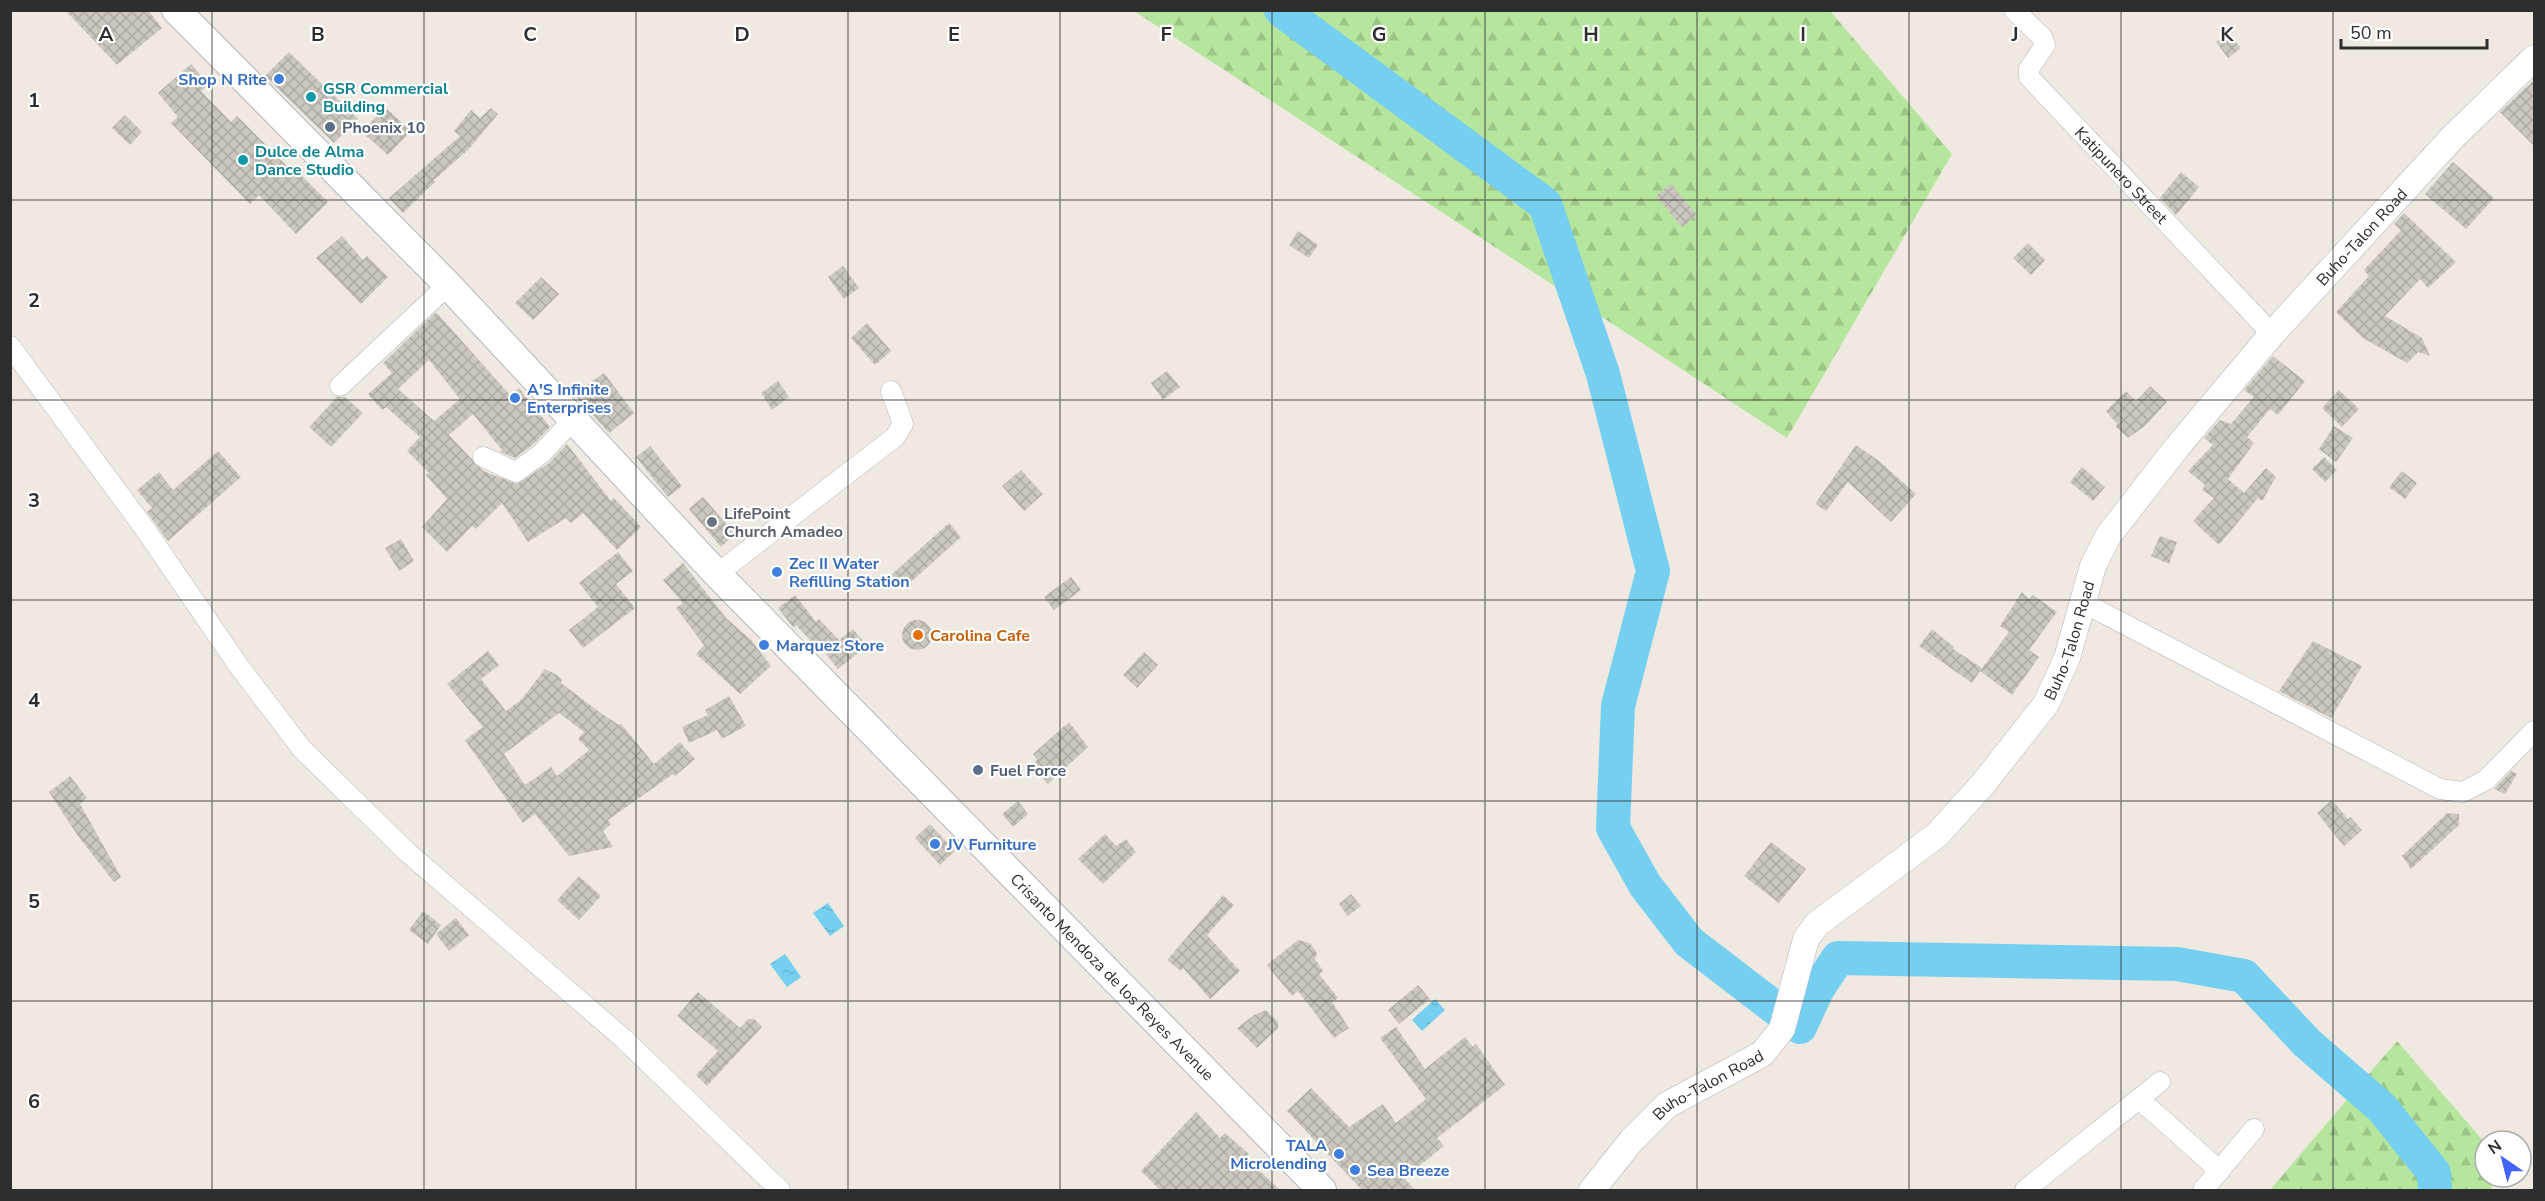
<svg xmlns="http://www.w3.org/2000/svg" width="2545" height="1201" viewBox="0 0 2545 1201" font-family="'Nunito Sans',sans-serif">
<style>
.forest{fill:url(#forest-firs)}
.water{fill:url(#water-ripples)}
.lines{fill:none;stroke-linecap:round;stroke-linejoin:round}
.river{stroke:#75cff0;stroke-width:34}
.building{fill:url(#building-cross-hatch);fill-rule:evenodd}
.minor-casing{stroke:#b4b7c1;stroke-width:21}
.tertiary-casing{stroke:#b4b7c1;stroke-width:27}
.secondary-casing{stroke:#b4b7c1;stroke-width:30}
.minor{stroke:#fff;stroke-width:20}
.tertiary{stroke:#fff;stroke-width:26}
.secondary{stroke:#fff;stroke-width:28}
.grid{fill:none;stroke:#2e2e2e;stroke-width:1.5;stroke-opacity:0.55}
.shop-dot{fill:#3f7fe0;stroke:#fff;stroke-width:2}
.culture-dot{fill:#0f9aa8;stroke:#fff;stroke-width:2}
.service-dot{fill:#5c6f8a;stroke:#fff;stroke-width:2}
.worship-dot{fill:#6b7280;stroke:#fff;stroke-width:2}
.food-dot{fill:#e8710a;stroke:#fff;stroke-width:2}
.labels{text-anchor:middle;stroke-width:4.5;stroke-linejoin:round;paint-order:stroke}
.shop-label{font-size:16px;font-weight:bold;fill:#366cbe;stroke:#fff;text-anchor:start}
.culture-label{font-size:16px;font-weight:bold;fill:#0d838f;stroke:#fff;text-anchor:start}
.service-label{font-size:16px;font-weight:bold;fill:#4e5e75;stroke:#fff;text-anchor:start}
.street-label{font-size:16px;fill:#2e2e2e;stroke:#fff}
.worship-label{font-size:16px;font-weight:bold;fill:#5b616d;stroke:#fff;text-anchor:start}
.food-label{font-size:16px;font-weight:bold;fill:#c56008;stroke:#fff;text-anchor:start}
.grid-label{font-size:20px;text-anchor:middle;font-weight:bold;fill:#2e2e2e;stroke:#fff;stroke-width:4.5;stroke-linejoin:round;paint-order:stroke}
</style>
<defs>
<pattern id="forest-firs" width="22" height="20" patternUnits="userSpaceOnUse" patternTransform="scale(1.5)"><rect width="22" height="20" fill="#b6e59e"/><path d="M5 1l3.5 6h-7zM16 11l3.5 6h-7z" fill="#9dc588"/></pattern>
<pattern id="water-ripples" width="26" height="14" patternUnits="userSpaceOnUse" patternTransform="scale(1.5)"><rect width="26" height="14" fill="#75cff0"/><path d="M2 4q2-2 4 0t4 0M15 11q2-2 4 0t4 0" fill="none" stroke="#66b2ce"/></pattern>
<pattern id="building-cross-hatch" width="8" height="8" patternUnits="userSpaceOnUse" patternTransform="scale(1.5)"><rect width="8" height="8" fill="#cbc7bf"/><path d="M0 0l8 8M0 8l8-8" fill="none" stroke="#afaba4"/></pattern>
</defs>
<rect width="100%" height="100%" fill="#efe9e1"/>
<g class="forest">
<polygon points="1134,11 1830,11 1952,154 1787,438"/>
<polygon points="2397,1041 2485,1143 2485,1177 2491,1177 2492,1190 2270,1190"/>
</g>
<g class="water">
<polygon points="828,903 844,926 830,936 813,913"/>
<polygon points="785,954 801,977 787,987 770,964"/>
<polygon points="1435,999 1445,1010 1422,1031 1412,1020"/>
</g>
<g class="lines">
<polyline class="river" points="1281,10 1545,204 1603,374 1653,571 1618,706 1613,828 1645,885 1689,942 1800,1027 1817,990 1838,958 2177,964 2244,976 2307,1043 2382,1108 2434,1173 2435,1190"/>
</g>
<g class="building">
<polygon points="65,10 148,10 162,28 117,65"/>
<polygon points="2228,32 2241,48 2228,58 2216,42"/>
<polygon points="289,52 358,119 334,143 265,76"/>
<polygon points="191,64 209,85 201,91 231,122 237,116 298,177 301,175 328,202 296,234 259,195 250,204 171,123 178,117 158,93"/>
<polygon points="2535,79 2535,147 2500,112"/>
<polygon points="385,107 411,131 388,155 362,132"/>
<polygon points="491,108 498,114 469,149 433,181 435,182 403,213 389,198 460,136 454,131 471,110 480,118"/>
<polygon points="125,115 142,132 130,145 112,128"/>
<polygon points="2453,162 2494,198 2466,229 2425,194"/>
<polygon points="2181,172 2199,187 2176,215 2160,198"/>
<polygon points="1671,184 1697,215 1682,227 1656,196"/>
<polygon points="2404,213 2456,262 2428,288 2420,279 2385,316 2422,338 2430,356 2418,352 2407,363 2363,338 2336,312 2369,276 2364,270 2401,230 2394,224"/>
<polygon points="1298,231 1318,245 1309,258 1289,245"/>
<polygon points="342,236 363,260 367,256 388,277 361,304 316,258"/>
<polygon points="2028,243 2045,260 2031,275 2013,258"/>
<polygon points="843,266 859,288 844,299 828,277"/>
<polygon points="541,277 559,294 533,320 515,303"/>
<path d="M 436,312 L 510,395 L 519,388 L 550,427 L 534,444 L 515,458 L 500,452 L 502,450 L 473,414 L 449,435 L 483,471 L 517,484 L 549,463 L 567,444 L 611,501 L 614,498 L 641,527 L 617,550 L 583,513 L 571,523 L 566,518 L 528,542 L 502,503 L 476,529 L 472,526 L 447,552 L 422,527 L 447,499 L 426,475 L 429,473 L 407,451 L 420,437 L 386,407 L 382,410 L 368,394 L 392,373 L 383,363 ZM 429,360 L 460,399 L 434,421 L 398,389 Z"/>
<polygon points="867,323 891,351 875,365 851,338"/>
<polygon points="2273,356 2305,381 2278,415 2270,409 2247,437 2254,443 2228,479 2244,493 2266,468 2276,477 2262,501 2258,498 2219,545 2193,521 2214,498 2202,490 2205,485 2188,471 2213,445 2204,438 2220,420 2231,424 2254,397 2244,390"/>
<polygon points="1167,371 1180,387 1163,400 1151,383"/>
<polygon points="604,373 634,413 609,433 574,394"/>
<polygon points="778,381 789,397 772,410 761,393"/>
<polygon points="2150,386 2167,402 2145,426 2128,438 2116,427 2117,424 2106,411 2126,391 2136,401"/>
<polygon points="2339,390 2359,409 2342,427 2322,408"/>
<polygon points="337,397 345,397 363,413 331,447 309,427"/>
<polygon points="2334,426 2353,438 2336,462 2319,449"/>
<polygon points="1856,445 1879,461 1916,494 1891,522 1848,482 1826,511 1815,504"/>
<polygon points="650,446 682,486 668,497 636,457"/>
<polygon points="218,451 241,477 168,541 147,512 152,508 137,490 159,472 173,490"/>
<polygon points="2324,457 2337,470 2325,482 2312,469"/>
<polygon points="2082,467 2105,487 2093,501 2070,482"/>
<polygon points="1021,470 1043,494 1024,511 1002,486"/>
<polygon points="2402,471 2417,483 2405,499 2389,487"/>
<polygon points="703,497 735,534 721,547 689,509"/>
<polygon points="949,523 961,537 903,589 891,575"/>
<polygon points="2160,536 2177,542 2169,564 2151,556"/>
<polygon points="401,539 414,561 399,571 385,548"/>
<polygon points="618,552 633,571 616,584 635,608 583,648 569,630 598,607 579,583"/>
<polygon points="683,563 726,618 751,640 771,666 740,694 696,654 704,645 676,608 683,603 663,580"/>
<polygon points="1071,577 1081,590 1054,610 1044,597"/>
<polygon points="2022,592 2029,599 2033,595 2057,612 2029,650 2039,657 2012,695 1980,671 2009,632 2000,626"/>
<polygon points="795,595 816,622 819,619 839,640 853,629 867,646 838,669 821,648 819,650 796,625 793,627 778,608"/>
<circle cx="917" cy="635" r="15"/>
<polygon points="1932,629 1954,647 1953,649 1982,668 1972,683 1919,646"/>
<polygon points="2313,641 2362,666 2331,718 2279,691"/>
<path d="M 488,651 L 499,665 L 481,679 L 506,711 L 521,700 L 545,669 L 557,675 L 562,680 L 561,683 L 598,711 L 619,725 L 621,724 L 654,764 L 680,742 L 695,759 L 675,776 L 673,774 L 608,820 L 611,824 L 603,831 L 613,847 L 569,856 L 535,814 L 523,823 L 465,740 L 483,727 L 447,684 ZM 559,713 L 584,732 L 578,739 L 589,750 L 557,776 L 551,767 L 525,785 L 504,754 Z"/>
<polygon points="1144,652 1158,665 1137,688 1123,675"/>
<polygon points="729,696 746,726 722,739 717,730 689,743 682,727 708,715 705,710"/>
<polygon points="1069,722 1088,747 1048,784 1032,765 1037,760 1033,754"/>
<polygon points="2511,771 2517,774 2505,794 2494,789"/>
<polygon points="70,776 87,798 80,804 121,877 114,882 78,836 49,792"/>
<polygon points="2332,800 2348,819 2351,817 2362,830 2344,846 2317,813"/>
<polygon points="1018,801 1028,814 1013,827 1002,814"/>
<polygon points="2447,813 2459,814 2459,825 2411,869 2402,856"/>
<polygon points="930,824 955,851 940,865 915,838"/>
<polygon points="1105,834 1116,846 1126,839 1136,852 1103,884 1078,859"/>
<polygon points="1771,842 1806,869 1779,903 1744,876"/>
<polygon points="579,876 601,896 579,920 557,900"/>
<polygon points="1351,894 1361,906 1348,916 1339,904"/>
<polygon points="1223,895 1234,905 1207,935 1240,971 1210,999 1183,968 1181,971 1167,960"/>
<polygon points="423,911 441,925 428,944 409,930"/>
<polygon points="456,918 469,935 449,951 436,934"/>
<polygon points="1298,940 1310,943 1317,953 1315,959 1323,971 1319,974 1338,998 1332,1002 1349,1028 1334,1038 1298,991 1292,996 1267,965"/>
<polygon points="1418,985 1430,999 1399,1024 1388,1010"/>
<polygon points="698,992 740,1028 748,1019 754,1019 762,1027 707,1086 696,1075 718,1051 677,1016"/>
<polygon points="1266,1010 1278,1022 1278,1028 1257,1048 1237,1028 1254,1015"/>
<polygon points="1396,1027 1425,1069 1465,1037 1473,1047 1476,1044 1505,1085 1437,1138 1444,1146 1404,1178 1416,1191 1363,1191 1287,1111 1311,1088 1349,1127 1383,1104 1396,1123 1426,1099 1380,1038"/>
<polygon points="1196,1112 1220,1138 1225,1133 1249,1154 1245,1157 1281,1191 1161,1191 1141,1171"/>
</g>
<g class="lines">
<g class="minor-casing">
<g id="minor">
<path id="s1" d="M 2014,10 L 2042,37 L 2045,45 L 2029,69 L 2029,77 L 2272,334"/>
<polyline points="10,346 145,529 238,665 302,749 407,852 624,1039 780,1190"/>
<polyline points="340,386 448,285"/>
<polyline points="483,457 516,472 542,453 573,420"/>
<polyline points="717,574 895,437 903,424 891,391"/>
<polyline points="2084,603 2440,789 2463,792 2486,780 2534,731"/>
<polyline points="2139,1099 2220,1171"/>
<polyline points="2025,1190 2160,1082"/>
<polyline points="2203,1190 2254,1129"/>
</g>
</g>
<g class="tertiary-casing">
<g id="tertiary">
<path id="s2" d="M 1592,1190 L 1632,1140 L 1667,1105 L 1762,1054 L 1782,1029 L 1806,939 L 1817,924 L 1937,835 L 1983,784 L 2046,704 L 2067,658 L 2093,566 L 2108,536 L 2178,446 L 2272,334 L 2451,139 L 2534,58"/>
</g>
</g>
<g class="secondary-casing">
<g id="secondary">
<path id="s3" d="M 176,10 L 448,285 L 717,574 L 1322,1190"/>
</g>
</g>
<use href="#minor" class="minor"/>
<use href="#tertiary" class="tertiary"/>
<use href="#secondary" class="secondary"/>
</g>
<path class="grid" d="M 212,10 L 212,1190M 424,10 L 424,1190M 636,10 L 636,1190M 848,10 L 848,1190M 1060,10 L 1060,1190M 1272,10 L 1272,1190M 1485,10 L 1485,1190M 1697,10 L 1697,1190M 1909,10 L 1909,1190M 2121,10 L 2121,1190M 2333,10 L 2333,1190M 10,200 L 2534,200M 10,400 L 2534,400M 10,600 L 2534,600M 10,801 L 2534,801M 10,1001 L 2534,1001"/>
<g class="shop-dot">
<circle cx="279" cy="79" r="6"/>
<circle cx="515" cy="398" r="6"/>
<circle cx="777" cy="572" r="6"/>
<circle cx="764" cy="645" r="6"/>
<circle cx="935" cy="844" r="6"/>
<circle cx="1339" cy="1154" r="6"/>
<circle cx="1355" cy="1170" r="6"/>
</g>
<g class="culture-dot">
<circle cx="311" cy="97" r="6"/>
<circle cx="243" cy="160" r="6"/>
</g>
<g class="service-dot">
<circle cx="330" cy="127" r="6"/>
<circle cx="978" cy="770" r="6"/>
</g>
<circle class="worship-dot" cx="712" cy="522" r="6"/>
<circle class="food-dot" cx="918" cy="635" r="6"/>
<g class="labels">
<g class="shop-label">
<text x="267" y="85" text-anchor="end">Shop N Rite</text>
<text x="527" y="395">A'S Infinite<tspan x="527" dy="18">Enterprises</tspan></text>
<text x="789" y="569">Zec II Water<tspan x="789" dy="18">Refilling Station</tspan></text>
<text x="776" y="651">Marquez Store</text>
<text x="947" y="850">JV Furniture</text>
<text x="1327" y="1151" text-anchor="end">TALA<tspan x="1327" dy="18">Microlending</tspan></text>
<text x="1367" y="1176">Sea Breeze</text>
</g>
<g class="culture-label">
<text x="323" y="94">GSR Commercial<tspan x="323" dy="18">Building</tspan></text>
<text x="255" y="157">Dulce de Alma<tspan x="255" dy="18">Dance Studio</tspan></text>
</g>
<g class="service-label">
<text x="342" y="133">Phoenix 10</text>
<text x="990" y="776">Fuel Force</text>
</g>
<g class="street-label">
<text dy="6" stroke="none"><textPath href="#s1" startOffset="219">Katipunero Street</textPath></text>
<text dy="6" stroke="none"><textPath href="#s2" startOffset="1257">Buho-Talon Road</textPath></text>
<text dy="6" stroke="none"><textPath href="#s2" startOffset="753">Buho-Talon Road</textPath></text>
<text dy="6" stroke="none"><textPath href="#s3" startOffset="1346">Crisanto Mendoza de los Reyes Avenue</textPath></text>
<text dy="6" stroke="none"><textPath href="#s2" startOffset="159">Buho-Talon Road</textPath></text>
</g>
<g class="worship-label">
<text x="724" y="519">LifePoint<tspan x="724" dy="18">Church Amadeo</tspan></text>
</g>
<g class="food-label">
<text x="930" y="641">Carolina Cafe</text>
</g>
</g>
<g class="grid-label">
<text x="106" y="41">A</text>
<text x="318" y="41">B</text>
<text x="530" y="41">C</text>
<text x="742" y="41">D</text>
<text x="954" y="41">E</text>
<text x="1166" y="41">F</text>
<text x="1379" y="41">G</text>
<text x="1591" y="41">H</text>
<text x="1803" y="41">I</text>
<text x="2015" y="41">J</text>
<text x="2227" y="41">K</text>
<text x="34" y="107">1</text>
<text x="34" y="307">2</text>
<text x="34" y="507">3</text>
<text x="34" y="707">4</text>
<text x="34" y="908">5</text>
<text x="34" y="1108">6</text>
</g>
<rect width="2545" height="1201" fill="none" stroke="#2e2e2e" stroke-width="24"/>
<g transform="translate(2503 1159) rotate(325)"><circle r="28" fill="#ffffff" stroke="#ababab" stroke-width="1.5"/>
<path d="M0-4.5L10 22L0 15L-10 22Z" fill="#4264fb"/>
<text y="-9" font-size="16" font-weight="bold" text-anchor="middle" fill="#2e2e2e">N</text>
</g>
<path d="M2341 39v9h146v-9" fill="none" stroke="#2e2e2e" stroke-width="3"/>
<text x="2350" y="39" font-size="18" fill="#2e2e2e" stroke="#ffffff" stroke-width="4.5" paint-order="stroke">50 m</text>
</svg>
